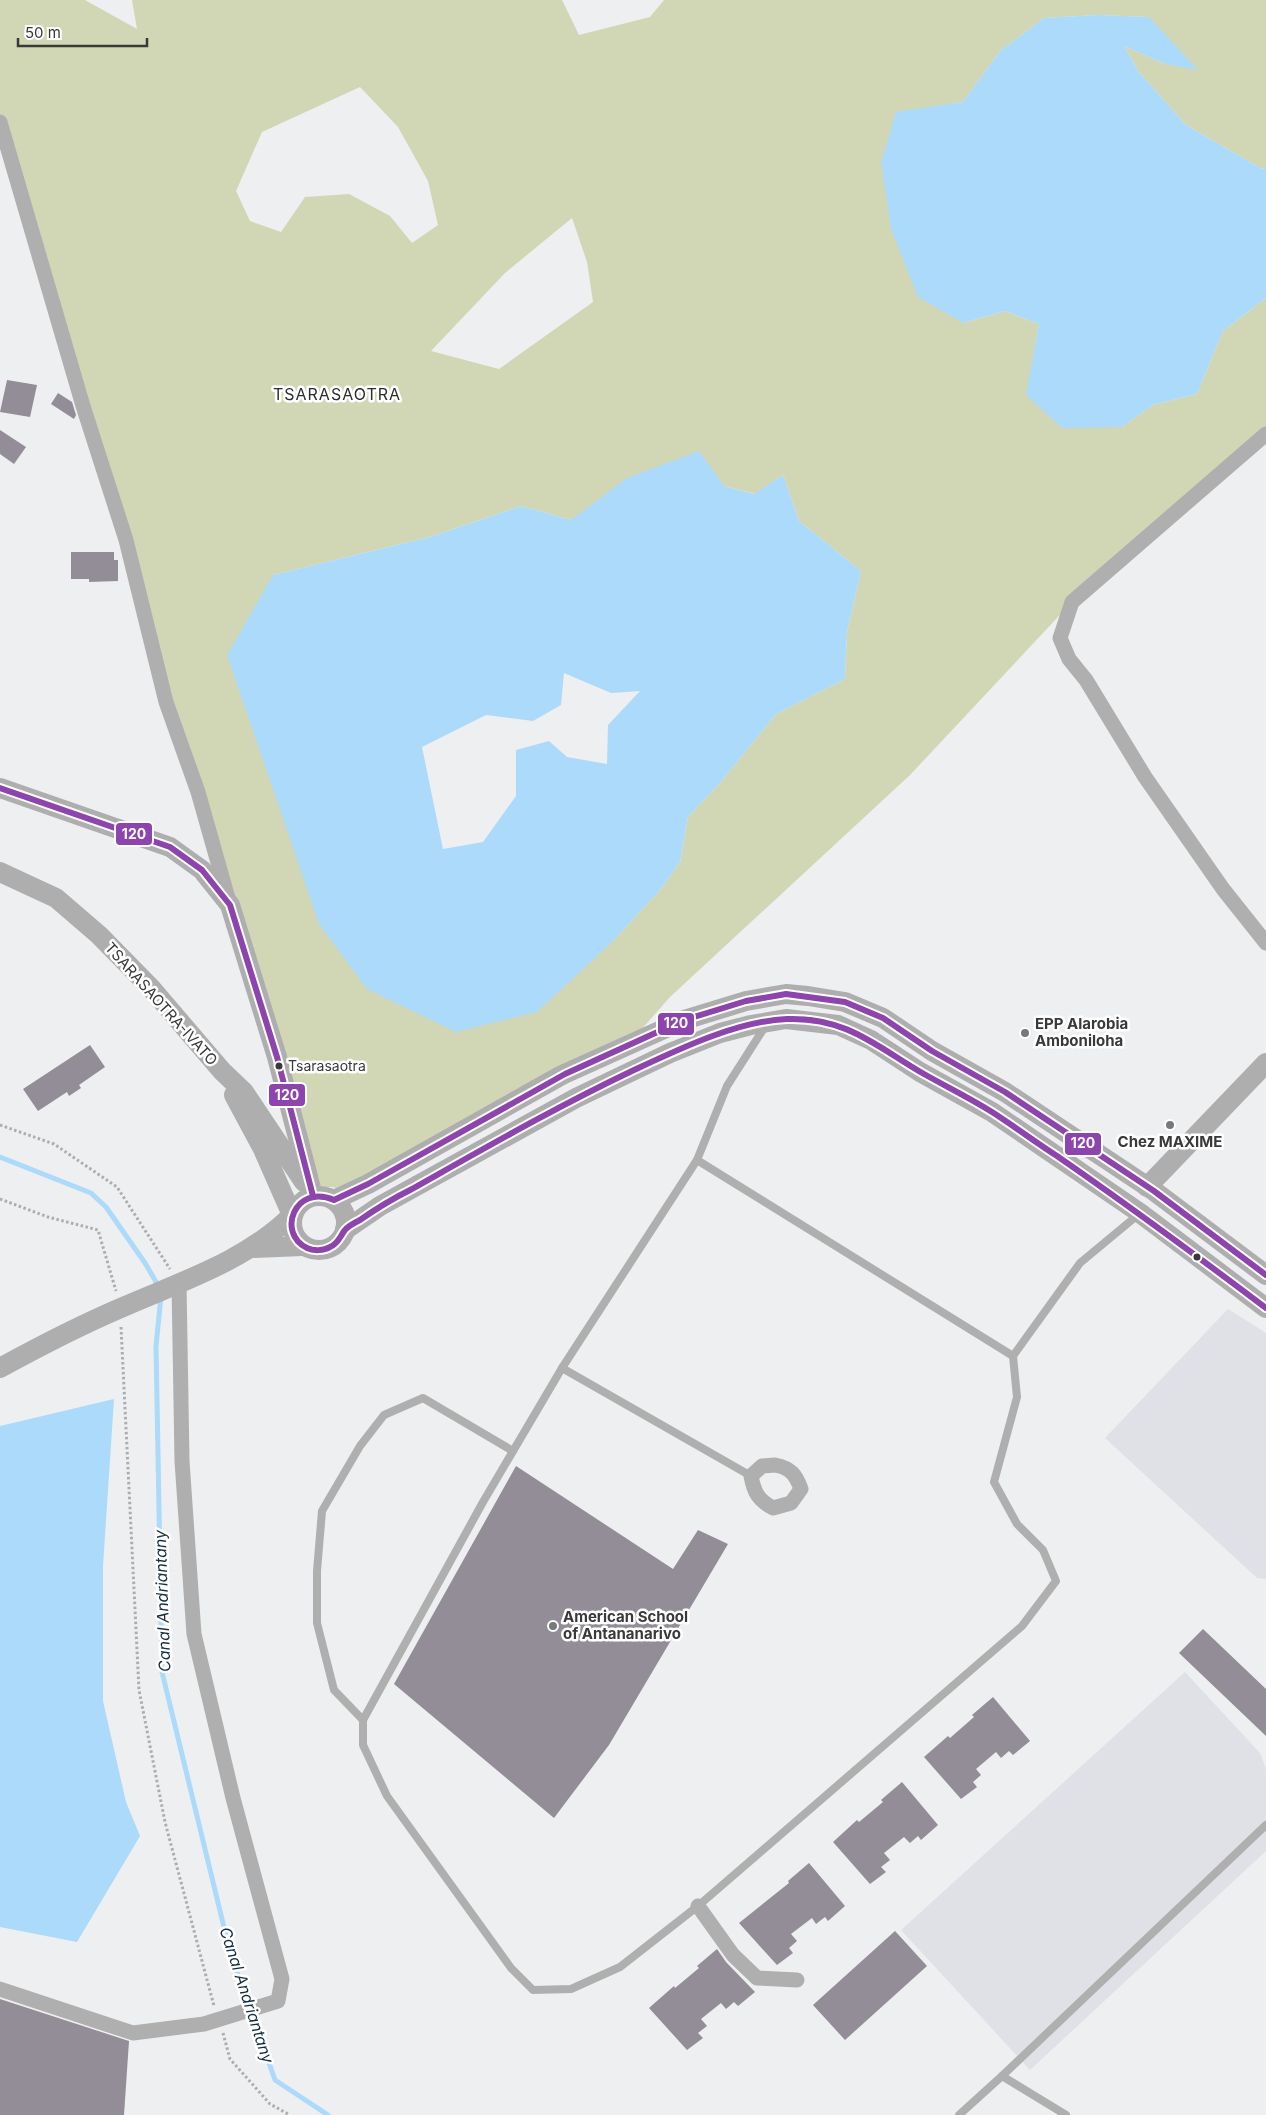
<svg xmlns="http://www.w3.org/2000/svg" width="1266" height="2115" viewBox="0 0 1266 2115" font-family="Inter,sans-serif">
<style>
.built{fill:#dfe1e7}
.green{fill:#d1d7b4;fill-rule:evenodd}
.water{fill:#acdafa;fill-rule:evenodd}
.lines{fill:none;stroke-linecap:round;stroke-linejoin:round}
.stream{stroke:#acdafa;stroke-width:5}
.building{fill:#928d96}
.path{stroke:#adadae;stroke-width:3;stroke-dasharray:2.5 2.5;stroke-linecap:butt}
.lane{stroke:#afafaf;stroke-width:8}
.street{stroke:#afafaf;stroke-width:15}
.secondary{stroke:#aeaeaf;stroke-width:20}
.bus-1-casing{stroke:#fff;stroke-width:10}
.bus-1{stroke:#8e44ad;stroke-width:6}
.poi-dot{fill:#78797a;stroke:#fff;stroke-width:2}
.bus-dot{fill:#39393a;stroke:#fff;stroke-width:2}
.labels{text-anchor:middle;stroke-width:5;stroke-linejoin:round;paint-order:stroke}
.bus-label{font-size:14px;fill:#39393a;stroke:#fff;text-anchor:start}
.street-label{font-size:15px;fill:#39393a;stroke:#fff}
.poi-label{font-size:15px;font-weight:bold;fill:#39393a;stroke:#fff;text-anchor:start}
.neighbourhood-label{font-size:16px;letter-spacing:1px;fill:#2c2d2f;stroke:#fff}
.water-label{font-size:16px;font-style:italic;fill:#112e41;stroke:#fff}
.line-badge{stroke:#fff;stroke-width:2}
.badge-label{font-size:14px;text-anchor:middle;font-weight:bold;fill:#fff}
</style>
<rect width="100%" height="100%" fill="#eeeff0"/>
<g class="built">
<polygon points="1228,1309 1266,1333 1266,1579 1257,1578 1105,1438"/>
<polygon points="1185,1672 1260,1753 1266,1769 1266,1851 1030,2070 901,1930"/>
</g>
<path class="green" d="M 0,0 L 85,0 L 137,29 L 132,0 L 562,0 L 579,35 L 650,17 L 664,0 L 1266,0 L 1266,169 L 1260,168 L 1186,125 L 1138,71 L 1124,46 L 1165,64 L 1149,17 L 1098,15 L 1044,18 L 1000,51 L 963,102 L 896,113 L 963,323 L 1005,311 L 1039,324 L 1027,395 L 1122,427 L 1153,405 L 1197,394 L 1223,331 L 1266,298 L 1266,433 L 1072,602 L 910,775 L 670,997 L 633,1039 L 341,1191 L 333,1187 L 321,1187 L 49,292 L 0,114 ZM 360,87 L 398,127 L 428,181 L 438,225 L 412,243 L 390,216 L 349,194 L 305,197 L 281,232 L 250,221 L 236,191 L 262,132 ZM 572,218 L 587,262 L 593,302 L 499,369 L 431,351 L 505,273 ZM 783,475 L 799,521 L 861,571 L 847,632 L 845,679 L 776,714 L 720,783 L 688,817 L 680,862 L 661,889 L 614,940 L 319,924 L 273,575 L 430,537 L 521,506 L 571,520 L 724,486 L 755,494 Z"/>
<g class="water">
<polygon points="1098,15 1149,17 1198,70 1165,64 1124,46 1138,71 1186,125 1260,168 1266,169 1266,298 1223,331 1197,394 1153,405 1122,427 1062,428 1026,395 1039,324 1005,311 963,323 918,297 891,229 881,162 896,112 963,102 1000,51 1044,18"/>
<path d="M 699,451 L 724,486 L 754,494 L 783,475 L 799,521 L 861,571 L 847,632 L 845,679 L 776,714 L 720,783 L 688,817 L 680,862 L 661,889 L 614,940 L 537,1012 L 456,1032 L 367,989 L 319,924 L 227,655 L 273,575 L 430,537 L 521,506 L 571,520 L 627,478 ZM 564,673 L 611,693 L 640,691 L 608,725 L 607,764 L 567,757 L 549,741 L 516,750 L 516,796 L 483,842 L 443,849 L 422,747 L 486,715 L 533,721 L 561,705 Z"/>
<polygon points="114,1399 103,1566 103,1701 126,1802 140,1836 77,1942 0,1927 0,1426"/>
</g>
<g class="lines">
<g class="stream">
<polyline points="0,1157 91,1193 106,1207 145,1263 159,1287"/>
<polyline points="161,1296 156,1346 162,1672 230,1952 275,2080 328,2115"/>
</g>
</g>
<g class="building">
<polygon points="7,380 37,385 30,417 0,412"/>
<polygon points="58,393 72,402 76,415 74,419 51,404"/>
<polygon points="0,430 26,447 14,464 0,454"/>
<polygon points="71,552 114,552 114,560 118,560 118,581 89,582 89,579 71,579"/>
<polygon points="90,1045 105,1067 79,1085 81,1088 69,1096 67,1092 38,1111 23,1089"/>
<polygon points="516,1466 673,1569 698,1530 728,1544 609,1745 554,1818 394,1684"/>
<polygon points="1203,1629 1266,1689 1266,1736 1179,1653"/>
<polygon points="993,1697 1030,1741 1013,1755 1009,1751 1001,1758 996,1752 976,1769 981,1775 973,1782 977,1787 961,1799 924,1757 948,1736 950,1738 974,1717 972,1715"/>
<polygon points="902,1782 938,1825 921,1840 918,1836 910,1843 904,1837 884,1853 890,1860 881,1867 886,1872 870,1884 833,1842 857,1820 859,1822 883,1802 881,1800"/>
<polygon points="809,1863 845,1906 828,1921 825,1917 816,1924 812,1918 791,1934 797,1941 789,1948 793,1953 777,1965 739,1923 789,1883 788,1881"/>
<polygon points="895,1931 927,1966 845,2040 813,2005"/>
<polygon points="717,1949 726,1962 755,1992 738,2006 734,2002 726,2009 721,2003 701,2019 707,2026 698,2033 703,2038 687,2050 649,2008 674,1986 675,1988 699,1968 697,1966"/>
<polygon points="0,1999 129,2041 124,2115 0,2115"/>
</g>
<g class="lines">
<g class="path">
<polyline points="0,1125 54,1144 117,1187 170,1269"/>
<polyline points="0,1199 48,1217 98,1230 116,1291"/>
<polyline points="121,1327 139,1690 165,1822 214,2006"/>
<polyline points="223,2033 230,2059 270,2104 290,2115"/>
</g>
<g class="lane">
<polyline points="766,1025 727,1086 697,1160 562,1368 483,1502 363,1720 363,1745 387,1796 511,1968 533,1990 571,1989 620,1967 698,1906 1022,1626 1056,1581 1043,1550 1017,1524 994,1482 1017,1397 1013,1356"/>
<polyline points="697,1160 1013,1356 1080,1263 1139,1214"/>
<polyline points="562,1368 751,1476"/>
<polyline points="363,1720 334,1690 317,1623 317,1571 322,1511 360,1446 384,1415 423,1398 513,1451"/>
<polyline points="1002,2076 1066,2115"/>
<polyline points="959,2115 1002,2076 1266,1825"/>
</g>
<g class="street">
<polyline points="0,122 83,406 126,540 166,702 198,792 228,898"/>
<polyline points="1266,434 1072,602 1060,638 1069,659 1086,680 1145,777 1223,889 1266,943"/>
<path d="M 775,1465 C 791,1468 796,1475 801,1489 L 791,1503 L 773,1508 C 758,1500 754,1492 751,1476 L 762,1466 Z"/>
<polyline points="698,1906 733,1955 757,1978 797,1980"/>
<polyline points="0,1989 133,2033 204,2024 278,2001 282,1979 233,1798 194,1634 182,1461 179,1283"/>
</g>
<g class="secondary">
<polyline points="0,788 170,847 202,870 230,905 277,1057 313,1196"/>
<polyline points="0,872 56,898 99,935 151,988 222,1071 244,1092 304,1182"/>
<polyline points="234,1095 263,1149 292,1215"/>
<polyline points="1147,1187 1266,1063"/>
<circle cx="319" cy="1223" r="27"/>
<polyline points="334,1200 368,1184 562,1075 684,1020 746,1001 786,994 808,996 845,1002 883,1018 932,1051 1005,1092 1154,1191 1266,1275"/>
<polyline points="345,1230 380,1206 576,1098 670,1053 720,1033 751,1025 786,1019 838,1025 871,1040 920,1072 992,1112 1140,1213 1266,1308"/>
<polyline points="252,1248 303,1246"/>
<path d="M 0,1368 C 40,1346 81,1325 123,1307 C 180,1282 248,1260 292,1215"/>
</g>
<g class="bus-1-casing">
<g id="bus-1">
<polyline points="0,788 170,847 202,870 230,905 277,1057 313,1196"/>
<path d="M 1266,1275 L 1154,1191 L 1005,1092 L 932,1051 L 883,1018 L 845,1002 L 786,994 L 746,1001 L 684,1020 L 565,1074 L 368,1184 L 334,1200 C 295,1183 276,1233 307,1248 C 313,1251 324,1251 330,1247 C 339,1243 340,1236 345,1230 C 348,1226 356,1222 360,1220 C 377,1208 394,1198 412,1189 C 485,1148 558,1106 634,1070 C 679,1049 737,1021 787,1019 C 847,1017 877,1047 924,1074 C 947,1087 970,1098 992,1112 C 1014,1126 1035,1142 1057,1156 C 1128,1205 1197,1256 1266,1308"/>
</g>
</g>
<use href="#bus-1" class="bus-1"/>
</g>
<g class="poi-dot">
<circle cx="1025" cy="1033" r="5"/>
<circle cx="1170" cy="1125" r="5"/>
<circle cx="553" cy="1626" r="5"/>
</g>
<g class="bus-dot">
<circle cx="279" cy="1066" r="4.5"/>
<circle cx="1197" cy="1257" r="4.5"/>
</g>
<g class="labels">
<g class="bus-label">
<text x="288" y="1071">Tsarasaotra</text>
</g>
<g class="street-label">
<text transform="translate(161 1004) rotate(48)" y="5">TSARASAOTRA-IVATO</text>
</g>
<g class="poi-label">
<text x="1035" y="1029">EPP Alarobia<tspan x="1035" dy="17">Amboniloha</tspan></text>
<text x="1170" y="1147" text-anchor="middle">Chez MAXIME</text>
<text x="563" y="1622">American School<tspan x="563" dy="17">of Antananarivo</tspan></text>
</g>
<g class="neighbourhood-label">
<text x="337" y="400">TSARASAOTRA</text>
</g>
<g class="water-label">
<text transform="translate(162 1601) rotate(-92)" y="6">Canal Andriantany</text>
<text transform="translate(247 1995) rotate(72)" y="6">Canal Andriantany</text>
</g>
</g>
<g class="line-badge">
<rect x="115" y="822" width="38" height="24" rx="5" fill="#8e44ad"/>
<rect x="657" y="1012" width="38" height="24" rx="5" fill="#8e44ad"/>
<rect x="268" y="1083" width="38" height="24" rx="5" fill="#8e44ad"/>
<rect x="1064" y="1132" width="38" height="24" rx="5" fill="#8e44ad"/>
</g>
<g class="badge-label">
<text x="134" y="839">120</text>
<text x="676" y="1028">120</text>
<text x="287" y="1100">120</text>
<text x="1083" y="1148">120</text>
</g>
<path d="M18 38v8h129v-8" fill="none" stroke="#39393a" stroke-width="2.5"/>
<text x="25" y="38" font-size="15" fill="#39393a" stroke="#ffffff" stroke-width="4" paint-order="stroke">50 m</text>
</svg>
